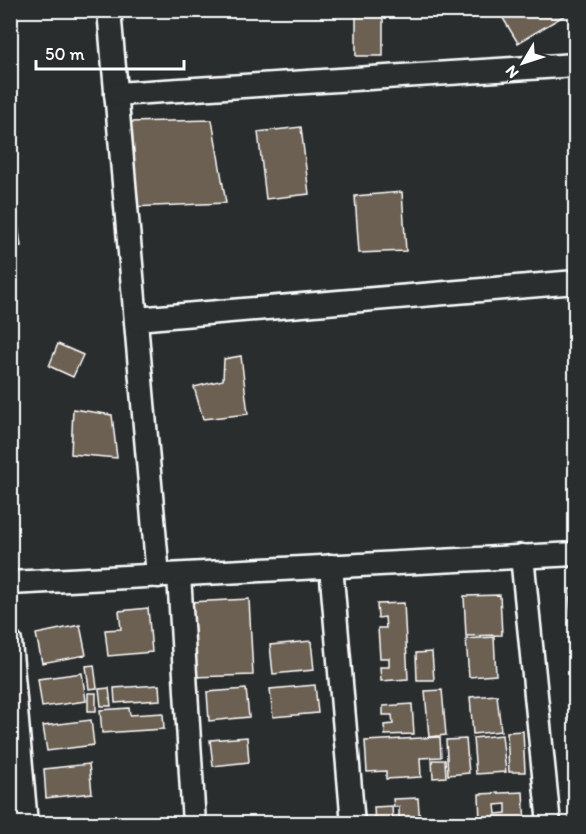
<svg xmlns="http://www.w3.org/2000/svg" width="586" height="834" viewBox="0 0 586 834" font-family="Itim,sans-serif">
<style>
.building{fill:#6c6052;stroke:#fff;stroke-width:1.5;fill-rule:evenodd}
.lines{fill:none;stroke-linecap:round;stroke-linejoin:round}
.street-casing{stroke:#fff;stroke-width:27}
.street{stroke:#2a2d2e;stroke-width:22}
</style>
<rect width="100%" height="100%" fill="#2a2d2e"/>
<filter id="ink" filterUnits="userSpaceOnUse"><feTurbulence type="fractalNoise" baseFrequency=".0167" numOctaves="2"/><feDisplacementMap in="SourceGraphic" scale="12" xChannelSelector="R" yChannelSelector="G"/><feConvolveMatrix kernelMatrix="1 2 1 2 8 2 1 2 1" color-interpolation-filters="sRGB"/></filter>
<g filter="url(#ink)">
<g class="building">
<rect x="356" y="10" width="27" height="46"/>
<polygon points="498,10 566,10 567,14 518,43"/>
<polygon points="212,120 226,203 131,207 128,122"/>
<polygon points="301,127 309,194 266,199 258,132"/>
<polygon points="10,167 21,246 10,247"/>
<polygon points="402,192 406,251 359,253 355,196"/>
<polygon points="58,344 83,355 73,377 49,366"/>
<polygon points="241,356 248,414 203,419 194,387 223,380 224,359"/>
<polygon points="73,409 112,415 117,458 71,454"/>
<polygon points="569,589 576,589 576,629 572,629"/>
<polygon points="500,595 502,635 466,636 464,596"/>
<polygon points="249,599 253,675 193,677 189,602"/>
<polygon points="404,603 408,679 381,681 380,667 389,667 389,658 380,658 378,628 386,628 385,617 378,618 377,604"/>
<polygon points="148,608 152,652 108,656 105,630 121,629 119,611"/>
<polygon points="80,625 86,655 42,663 36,634"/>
<polygon points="494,637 496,675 469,677 466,639"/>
<polygon points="311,641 314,670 273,674 270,645"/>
<polygon points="432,652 434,680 417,680 416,653"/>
<polygon points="94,665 97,688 89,689 86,666"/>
<polygon points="82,673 86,701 42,707 38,679"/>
<polygon points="159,685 160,700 115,703 114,688"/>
<polygon points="315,685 318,713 273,717 270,689"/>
<polygon points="576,686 576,719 570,720 568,687"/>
<polygon points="109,688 111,706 101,706 99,689"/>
<polygon points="246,689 249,717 209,721 207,692"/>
<polygon points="442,690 446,735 429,737 425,691"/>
<rect x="88" y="693" width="8" height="18"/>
<polygon points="497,695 501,731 473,734 470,697"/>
<polygon points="412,704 414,734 385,735 384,725 393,724 392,715 383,715 383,706"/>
<polygon points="129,708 130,715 163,713 164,729 102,733 100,710"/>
<polygon points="91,720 94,745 47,751 43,726"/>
<polygon points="523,731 525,772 509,772 507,732"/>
<polygon points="502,735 506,772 476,774 473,738"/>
<polygon points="247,737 249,762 213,766 210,740"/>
<polygon points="440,737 441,757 420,758 421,777 386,779 386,771 367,772 365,741"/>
<polygon points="466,739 469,773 448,775 446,740"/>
<polygon points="432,760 445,760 446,777 433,778"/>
<polygon points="89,764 92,793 46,798 44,769"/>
<path d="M 523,792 L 525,824 L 480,824 L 479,794 ZM 506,804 L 506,813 L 496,814 L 495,805 Z"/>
<polygon points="418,798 420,824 395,824 394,819 399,818 399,807 394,807 393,799"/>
<polygon points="392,806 393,824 375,824 374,807"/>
</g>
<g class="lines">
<g class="street-casing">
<g id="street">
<polyline points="109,10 158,576"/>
<polyline points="116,94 576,65"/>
<polyline points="136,319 576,282"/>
<polyline points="522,556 549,824"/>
<polyline points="331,566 353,824"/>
<polyline points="179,575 194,824"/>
<polyline points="10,583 576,554"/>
<polyline points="10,642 26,824"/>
</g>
</g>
<use href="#street" class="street"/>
</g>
</g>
<rect width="586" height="834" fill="none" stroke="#2a2d2e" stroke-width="36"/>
<rect x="18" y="18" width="550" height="798" fill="none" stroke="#fff" stroke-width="2" filter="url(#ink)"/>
<g transform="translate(523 63) rotate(231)" stroke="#2a2d2e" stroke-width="4.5" paint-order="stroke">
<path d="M0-4.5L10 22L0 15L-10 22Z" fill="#ffffff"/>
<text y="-9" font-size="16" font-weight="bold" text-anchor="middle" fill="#ffffff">N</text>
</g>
<path d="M36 60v9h148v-9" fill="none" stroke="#ffffff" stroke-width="3"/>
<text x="45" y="60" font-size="18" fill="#ffffff" stroke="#2a2d2e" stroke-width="4.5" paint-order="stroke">50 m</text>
</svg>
